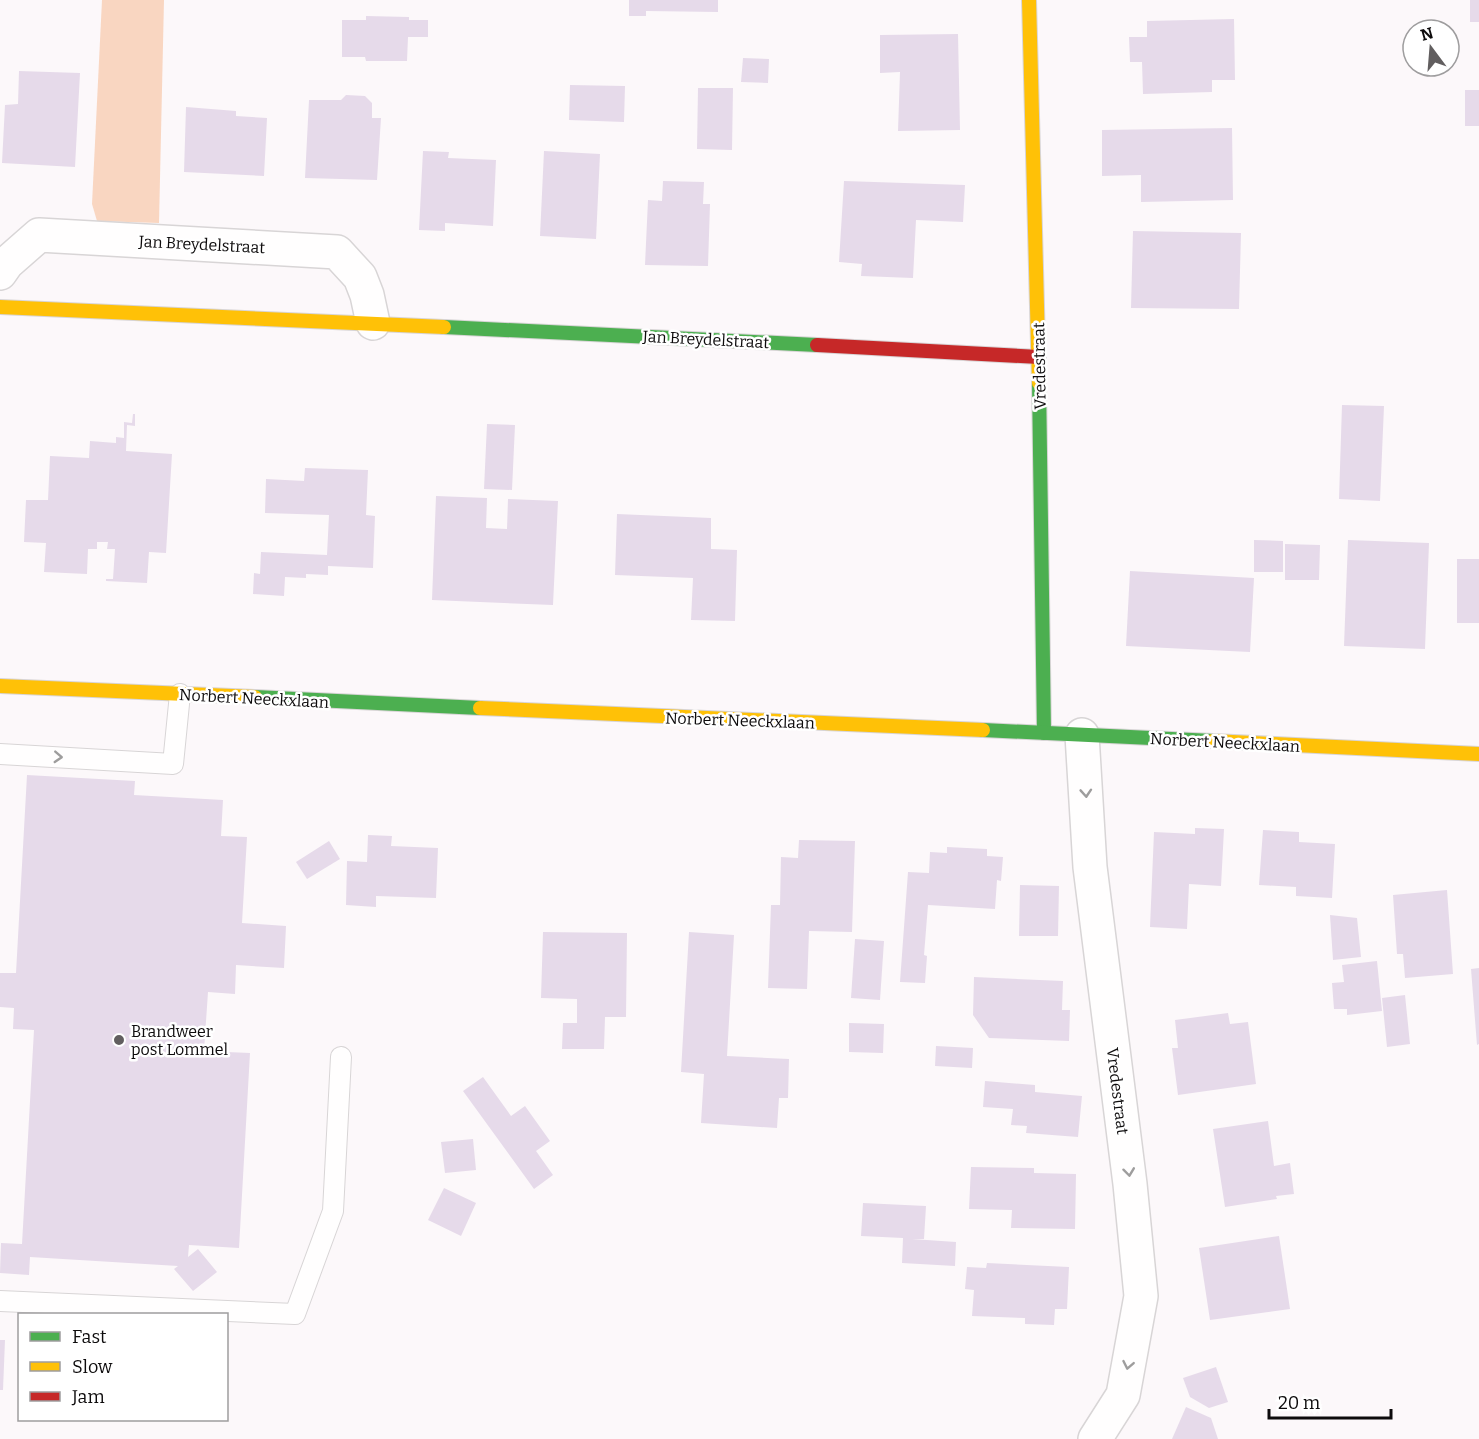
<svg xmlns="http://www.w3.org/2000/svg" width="1479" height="1439" viewBox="0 0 1479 1439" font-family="Bitter,serif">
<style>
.green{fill:#f9d6c1}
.building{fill:#e6daea}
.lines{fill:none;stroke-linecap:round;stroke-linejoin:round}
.lane-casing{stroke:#d8d5d6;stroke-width:22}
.street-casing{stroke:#d8d5d6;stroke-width:36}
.fast-casing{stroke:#d8d5d6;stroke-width:16}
.slow-casing{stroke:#d8d5d6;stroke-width:16}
.jam-casing{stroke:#d8d5d6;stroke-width:16}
.lane{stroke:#fffefe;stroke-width:20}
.street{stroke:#fffefe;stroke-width:33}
.fast{stroke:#4caf50;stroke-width:14}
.slow{stroke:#ffc107;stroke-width:14}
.jam{stroke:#c62828;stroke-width:14}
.oneway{stroke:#9e9d9d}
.poi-dot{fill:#615e5f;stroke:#fff;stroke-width:2}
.labels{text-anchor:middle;stroke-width:5;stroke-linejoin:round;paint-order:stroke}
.street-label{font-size:16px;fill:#0d0b0c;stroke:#fff}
.poi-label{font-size:16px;fill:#0d0b0c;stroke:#fff;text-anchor:start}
</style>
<rect width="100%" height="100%" fill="#fcf8fa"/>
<polygon class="green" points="102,0 164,0 159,223 97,221 92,204"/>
<g class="building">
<polygon points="629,0 718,0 718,12 646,11 646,16 629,16"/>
<rect x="1470" y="0" width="9" height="22"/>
<polygon points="366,16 409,17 409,20 428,20 428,37 408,37 407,61 366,61 365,57 342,57 342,20 366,20"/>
<polygon points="1234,19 1235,80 1212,80 1212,92 1143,94 1142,62 1130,62 1129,37 1147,37 1147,21"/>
<polygon points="958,34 960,130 898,131 900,72 880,73 880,35"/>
<polygon points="743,58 769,59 768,83 741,82"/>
<polygon points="19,71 80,73 75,167 2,163 5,105 18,104"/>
<polygon points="570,85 625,86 624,122 569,120"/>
<polygon points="698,88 733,88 732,150 697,149"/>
<rect x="1465" y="90" width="14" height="36"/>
<polygon points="346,95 365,96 372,103 372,118 381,118 377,180 305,178 309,100 341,100"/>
<polygon points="186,107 236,111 236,116 267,118 264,176 184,172"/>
<polygon points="1232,128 1233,200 1141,202 1141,175 1102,176 1102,130"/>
<polygon points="423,151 449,152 448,158 496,160 493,226 445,223 445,231 419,230"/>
<polygon points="544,151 600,154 596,239 540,236"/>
<polygon points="663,181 704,182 703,204 710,204 708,266 645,265 648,200 662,201"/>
<polygon points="844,181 965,185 963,222 916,220 913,278 861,276 862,264 839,262"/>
<polygon points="1133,231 1241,233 1239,309 1131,308"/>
<polygon points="1342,405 1384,406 1380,501 1339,499"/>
<polygon points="133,414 135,414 135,426 127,425 126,451 172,454 166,553 149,552 147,583 106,581 106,579 113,579 115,549 107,549 108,542 97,542 97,549 88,549 87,574 44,572 46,543 24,542 26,500 48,500 50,456 89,458 90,441 116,443 116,437 124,438 124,422 132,423"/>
<polygon points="487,424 515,425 512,490 484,489"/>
<polygon points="305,468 368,470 366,515 375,516 373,568 328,566 328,575 306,574 306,578 285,577 284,596 253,594 254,573 260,574 261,552 327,555 329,515 265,513 266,479 304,481"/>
<polygon points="436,496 487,498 486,528 507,529 508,499 558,501 553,605 432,600"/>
<polygon points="617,514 711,518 711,549 737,550 735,621 691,620 693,578 615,575"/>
<polygon points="1254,540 1283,541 1283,572 1254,572"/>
<polygon points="1348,540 1429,543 1425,649 1344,646"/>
<polygon points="1285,544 1320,545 1319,580 1285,580"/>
<rect x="1457" y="559" width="22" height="64"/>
<polygon points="1130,571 1254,578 1250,652 1126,646"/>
<polygon points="27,775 135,781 134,795 223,800 221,836 247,837 242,923 286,926 284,968 236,965 235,994 208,992 204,1051 250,1053 239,1248 189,1245 188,1257 198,1249 217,1272 193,1291 174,1269 178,1266 30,1257 29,1275 0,1273 1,1243 22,1244 34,1030 13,1029 14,1008 0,1007 0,973 16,973"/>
<polygon points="1195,828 1224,829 1221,886 1189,884 1187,929 1150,927 1154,832 1195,834"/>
<polygon points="1263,830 1299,832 1299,842 1335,844 1332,898 1296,896 1296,887 1259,885"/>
<polygon points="368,835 392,836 391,846 438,848 436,898 376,896 376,907 346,905 347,861 367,862"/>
<polygon points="799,840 855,841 852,932 809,931 807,989 768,988 771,905 780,905 781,857 798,858"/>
<polygon points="329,841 340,859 307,879 296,862"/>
<polygon points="947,847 987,849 987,856 1003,857 1001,881 997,880 995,909 928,905 924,955 927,956 925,983 900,982 908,872 929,873 930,852 947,853"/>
<polygon points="1020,885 1059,886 1058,936 1019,936"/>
<polygon points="1447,890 1453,974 1405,978 1403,954 1397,954 1393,895"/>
<polygon points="1330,915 1357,918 1361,957 1333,960"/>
<polygon points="543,932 627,933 626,1017 605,1017 604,1049 562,1049 563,1023 577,1023 577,999 541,998"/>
<polygon points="689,932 734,935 727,1056 789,1059 788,1098 779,1098 777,1128 701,1123 704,1074 681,1072"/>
<polygon points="855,939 884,941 880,1000 851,998"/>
<polygon points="1377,961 1382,1011 1347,1015 1347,1009 1334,1009 1332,983 1344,982 1342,965"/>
<polygon points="1479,968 1479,1044 1477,1045 1471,969"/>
<polygon points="974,977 1063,981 1062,1010 1070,1010 1069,1041 989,1038 973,1015"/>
<polygon points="1405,995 1410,1044 1387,1047 1382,998"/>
<polygon points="1228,1013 1230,1024 1248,1022 1256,1084 1178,1095 1172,1048 1178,1048 1175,1020"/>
<polygon points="849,1023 884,1024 883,1053 849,1052"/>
<polygon points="936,1046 973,1048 972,1068 935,1066"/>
<polygon points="483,1077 511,1116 525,1106 550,1141 536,1151 553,1175 534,1189 463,1091"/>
<polygon points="985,1081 1035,1085 1035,1092 1082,1096 1078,1137 1026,1133 1027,1126 1011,1125 1013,1109 983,1107"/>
<polygon points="1268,1121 1274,1166 1290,1163 1294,1194 1276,1196 1277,1199 1225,1207 1213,1129"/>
<polygon points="473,1139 476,1170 445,1173 441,1142"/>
<polygon points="971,1167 1034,1168 1034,1173 1076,1174 1075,1229 1011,1228 1012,1210 969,1209"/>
<polygon points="444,1188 476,1203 461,1236 428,1220"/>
<polygon points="863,1203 926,1206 924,1239 912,1239 956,1242 955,1266 902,1263 903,1238 861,1236"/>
<polygon points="1279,1236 1290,1309 1210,1320 1199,1248"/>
<polygon points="987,1263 1069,1267 1067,1309 1055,1309 1054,1325 1025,1324 1025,1318 972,1316 974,1290 965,1289 967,1267 986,1268"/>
<polygon points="0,1340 5,1340 3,1390 0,1390"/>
<polygon points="1216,1367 1228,1402 1209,1408 1190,1397 1183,1378"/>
<polygon points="1186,1407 1211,1418 1218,1439 1172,1439"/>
</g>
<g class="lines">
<g class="lane-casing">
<g id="lane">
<polyline points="0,754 173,764 180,694"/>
<polyline points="0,1301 295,1314 333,1211 341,1057"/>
</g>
</g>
<g class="street-casing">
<g id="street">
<polyline points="0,273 7,263 39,235 337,252 360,277 367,295 373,323"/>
<polyline points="1082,735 1090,867 1130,1184 1141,1296 1123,1395 1095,1439"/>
</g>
</g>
<g class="fast-casing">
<g id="fast">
<polyline points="444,327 817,345"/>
<polyline points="1039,383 1044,733"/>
<polyline points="255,697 480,708"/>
<polyline points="983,730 1213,741"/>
</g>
</g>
<g class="slow-casing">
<g id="slow">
<polyline points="1029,0 1039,383"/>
<polyline points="0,307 444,327"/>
<polyline points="0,686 255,697"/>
<polyline points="480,708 983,730"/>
<polyline points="1213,741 1479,754"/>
</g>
</g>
<g class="jam-casing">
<polyline id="jam" points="817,345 1039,357"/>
</g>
<use href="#lane" class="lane"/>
<use href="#street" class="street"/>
<use href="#fast" class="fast"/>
<use href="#slow" class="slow"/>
<use href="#jam" class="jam"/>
</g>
<defs><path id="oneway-chevron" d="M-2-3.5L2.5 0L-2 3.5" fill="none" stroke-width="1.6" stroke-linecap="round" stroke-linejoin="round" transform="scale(1.5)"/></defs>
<g class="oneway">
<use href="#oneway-chevron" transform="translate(58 757) rotate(3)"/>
<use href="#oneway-chevron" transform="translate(1086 793) rotate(86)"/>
<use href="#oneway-chevron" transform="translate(1129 1172) rotate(83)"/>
<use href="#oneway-chevron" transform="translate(1128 1365) rotate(101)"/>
</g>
<circle class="poi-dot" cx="119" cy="1040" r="6"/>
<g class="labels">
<g class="street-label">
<text transform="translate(202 244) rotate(3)" y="6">Jan Breydelstraat</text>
<text transform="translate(706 339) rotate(3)" y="6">Jan Breydelstraat</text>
<text transform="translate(1039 366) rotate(-91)" y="6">Vredestraat</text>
<text transform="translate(254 698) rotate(3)" y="6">Norbert Neeckxlaan</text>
<text transform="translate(740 720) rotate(2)" y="6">Norbert Neeckxlaan</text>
<text transform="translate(1225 742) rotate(3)" y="6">Norbert Neeckxlaan</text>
<text transform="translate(1118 1091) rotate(83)" y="6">Vredestraat</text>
</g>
<g class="poi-label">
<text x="131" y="1037">Brandweer<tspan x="131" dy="18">post Lommel</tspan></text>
</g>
</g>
<rect x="18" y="1313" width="210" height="108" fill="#ffffff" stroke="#9e9d9e" stroke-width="1.5"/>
<rect x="30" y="1332" width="30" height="9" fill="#4caf50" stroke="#9e9d9e" stroke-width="1.5"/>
<text x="72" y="1343" font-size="18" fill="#0d0b0c">Fast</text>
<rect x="30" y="1362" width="30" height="9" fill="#ffc107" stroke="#9e9d9e" stroke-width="1.5"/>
<text x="72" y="1373" font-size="18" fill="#0d0b0c">Slow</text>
<rect x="30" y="1392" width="30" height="9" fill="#c62828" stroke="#9e9d9e" stroke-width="1.5"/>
<text x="72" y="1403" font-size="18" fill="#0d0b0c">Jam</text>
<g transform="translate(1431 48) rotate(344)"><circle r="28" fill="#ffffff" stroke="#9e9d9e" stroke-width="1.5"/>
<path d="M0-4.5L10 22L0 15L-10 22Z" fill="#615e5f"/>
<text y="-9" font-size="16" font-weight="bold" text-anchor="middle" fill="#0d0b0c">N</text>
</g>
<path d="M1269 1409v9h122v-9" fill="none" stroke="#0d0b0c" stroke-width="3"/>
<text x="1278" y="1409" font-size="18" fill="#0d0b0c" stroke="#ffffff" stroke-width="4.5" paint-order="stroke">20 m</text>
</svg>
